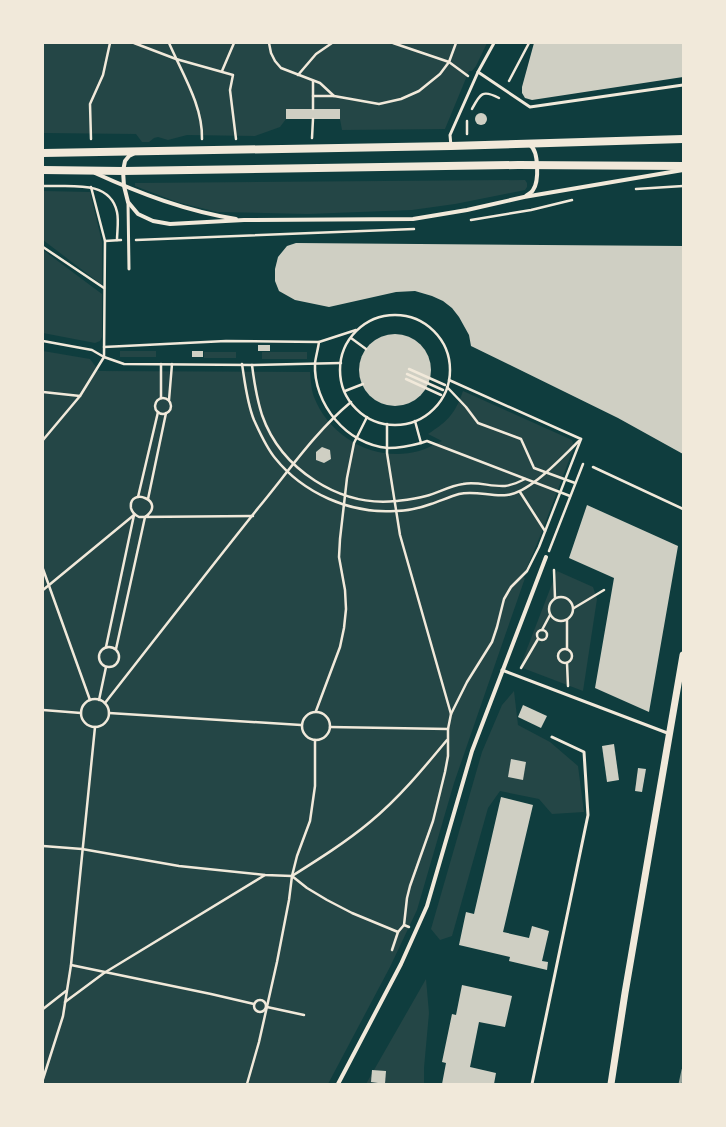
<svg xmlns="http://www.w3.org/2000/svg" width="726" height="1127" viewBox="0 0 726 1127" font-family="'PT Sans Narrow',sans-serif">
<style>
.green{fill:#244646}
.building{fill:#cfcfc3}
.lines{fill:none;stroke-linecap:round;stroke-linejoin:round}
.path{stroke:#f1e9da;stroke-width:2.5}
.service{stroke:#f1e9da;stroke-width:3}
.minor{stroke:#f1e9da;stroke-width:4}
.tertiary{stroke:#f1e9da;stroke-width:7}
.secondary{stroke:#f1e9da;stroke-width:8}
.rail{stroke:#97a49c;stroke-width:3}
</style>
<rect width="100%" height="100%" fill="#0f3d3e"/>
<g class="green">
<polygon points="43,43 487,43 476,66 472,71 469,71 445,129 342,130 340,119 286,119 280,127 255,136 187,135 168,140 158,137 154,138 149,142 142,142 136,134 43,133"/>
<polygon points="525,180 527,183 527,187 525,190 455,204 412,210 308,214 217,212 177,202 135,186 135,183"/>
<polygon points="43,191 90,192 102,242 102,285 43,240"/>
<polygon points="43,250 102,294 102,337 100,341 95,343 43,333"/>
<path d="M 43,351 L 90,359 L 99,371 L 310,372 C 311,380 311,389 314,397 C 330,438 376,463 419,451 C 427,449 434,444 442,441 L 428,434 C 448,421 455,414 463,391 L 572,440 L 574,447 L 541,534 L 523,577 L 525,578 L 454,783 L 417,910 L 390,967 L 328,1084 L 43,1084 Z"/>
<rect x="120" y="351" width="36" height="6"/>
<rect x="204" y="352" width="32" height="6"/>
<rect x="262" y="352" width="45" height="7"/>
<polygon points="557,571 593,587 597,599 583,691 520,667"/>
<polygon points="514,691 518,725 550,742 578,766 584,812 552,814 539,799 500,791 488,808 452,936 440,940 431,929 482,752 502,705"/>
<polygon points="426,979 429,1013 424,1068 424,1084 366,1084"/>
</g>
<g class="building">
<polygon points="534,43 683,43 683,77 532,100 525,98 522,93 522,87"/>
<rect x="286" y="109" width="54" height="10"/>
<circle cx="481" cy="119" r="6"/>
<polygon points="296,243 683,246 683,454 618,418 471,346 469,335 459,317 452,308 443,301 432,296 415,291 396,292 329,307 295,300 279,291 275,281 275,269 278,257 287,246"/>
<circle cx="395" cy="370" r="36"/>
<rect x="258" y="345" width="12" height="6"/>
<rect x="192" y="351" width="11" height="6"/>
<polygon points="322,447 330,450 331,459 324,463 316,460 316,452"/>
<polygon points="587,505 678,546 649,712 595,688 614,578 569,558"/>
<polygon points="523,705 547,716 541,728 518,717"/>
<polygon points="614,744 619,780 607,782 602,746"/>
<polygon points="511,759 526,762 523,780 508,777"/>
<polygon points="638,768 646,769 642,792 635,791"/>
<polygon points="501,797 533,805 503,932 529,938 532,926 549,931 542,961 548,962 547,970 509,961 510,957 459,945 466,912 474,914"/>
<polygon points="462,985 512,996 505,1027 479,1022 470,1067 496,1073 494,1084 442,1084 446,1063 442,1062 452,1014 456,1015"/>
<polygon points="372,1070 386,1071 385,1084 371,1082"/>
</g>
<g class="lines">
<g class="path">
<polyline points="134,43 176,59 233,75 230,90 236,139"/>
<path d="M 169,43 C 182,73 203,106 202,139"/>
<polyline points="269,43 271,53 275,61 281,68 320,83 334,96 379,104 401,99 419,91 440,74 449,62 393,43"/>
<polyline points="456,43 449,62 468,76"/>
<polyline points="222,71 234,43"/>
<polyline points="298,75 316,54 332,43"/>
<polyline points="509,81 529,43"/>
<polyline points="313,96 334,96"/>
<polyline points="313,109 313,81"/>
<path d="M 472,109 C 480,94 482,89 499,98"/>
<polyline points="467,121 467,134"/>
<polyline points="312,138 313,119"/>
<polyline points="91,139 90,104 103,75 110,43"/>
<path d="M 43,186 C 69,187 110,179 117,212 C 119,221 117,232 117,240"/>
<polyline points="636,189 683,186"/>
<polyline points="471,220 531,210 572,200"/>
<polyline points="136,240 414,229"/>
<polyline points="105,241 121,240"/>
<polyline points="43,247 104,288"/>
<circle cx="395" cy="370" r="55"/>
<polyline points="351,338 366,349"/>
<polyline points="43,341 92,350 104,357 124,364 252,365 341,363"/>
<path d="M 319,342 C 318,349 316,356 315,363 C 313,404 347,445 388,448 C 400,448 410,446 421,443"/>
<polyline points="104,347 226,341 319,342 356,330"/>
<path d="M 242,364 C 245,383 247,403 254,420 C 260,433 266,447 275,458 C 303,493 350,514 395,511 C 406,511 420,508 431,504 C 440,501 449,497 459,494 C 475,490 491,497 507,495 C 530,493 562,457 579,441"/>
<path d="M 252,365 C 254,381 257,399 262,415 C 281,469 339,507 396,501 C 405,500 416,499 426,496 C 438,493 449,486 463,484 C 477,481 491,487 505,486 C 512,485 519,482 525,479"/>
<polyline points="409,369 445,385"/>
<polyline points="407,374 443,390"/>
<polyline points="406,379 441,395"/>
<polyline points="449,380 581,439"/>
<polyline points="447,387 466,407 478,423 521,439 534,468 575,483"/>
<polyline points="345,391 363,384"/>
<polyline points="43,392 80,396"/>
<polyline points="161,398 161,364"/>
<circle cx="163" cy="406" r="8"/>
<polyline points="169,400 172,364"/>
<polyline points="415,421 421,443 427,441 570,496"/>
<polyline points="387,424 387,453 400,535 451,714"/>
<polyline points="43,440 80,396 104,357 105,241 91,187"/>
<polyline points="593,467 683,509"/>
<polyline points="520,492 545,531"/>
<polyline points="138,497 158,412"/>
<polyline points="148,499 166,413"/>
<path d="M 145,517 C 168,501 128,486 131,508 C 132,513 135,515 139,517 L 253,516"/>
<polyline points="549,551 583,464"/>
<polyline points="43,569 90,700"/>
<polyline points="554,570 555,598"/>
<polyline points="43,590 134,515"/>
<circle cx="561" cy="609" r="12"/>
<polyline points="574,608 604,590"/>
<polyline points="542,630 550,615"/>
<circle cx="542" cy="635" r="5"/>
<circle cx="109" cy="657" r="10"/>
<polyline points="106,647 134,515"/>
<polyline points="116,649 145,517"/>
<polyline points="567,649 567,620"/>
<circle cx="565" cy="656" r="7"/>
<polyline points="567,663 568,686"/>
<polyline points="521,668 538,639"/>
<circle cx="95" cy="713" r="14"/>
<polyline points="99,700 106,667"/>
<path d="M 105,703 C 156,638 207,572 259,507 C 288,472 315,432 351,402"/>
<polyline points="43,710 81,713"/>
<polyline points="316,711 340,647 344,628 346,609 345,590 339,557 340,539 347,478 354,443 367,417"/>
<circle cx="316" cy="726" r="14"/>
<polyline points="109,713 301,725"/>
<polyline points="330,727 448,729"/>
<polyline points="43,846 82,849 179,866 265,875 292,876 307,888 327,900 352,913 398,932"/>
<path d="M 292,876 C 319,859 346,842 370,822 C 399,798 423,769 447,740"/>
<polyline points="404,925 407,898 410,886 433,821 445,772 448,756 448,729 451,714 467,682 492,642 497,627 504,599 511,587 527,571 539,547 581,439"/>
<polyline points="392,950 398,932 404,925 409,927"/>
<polyline points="71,965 211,994 254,1004"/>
<circle cx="260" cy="1006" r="6"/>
<polyline points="65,1002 104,973 265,875"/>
<polyline points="267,1007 304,1015"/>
<polyline points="43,1009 66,991"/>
<polyline points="43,1079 63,1016 71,965 95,727"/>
<polyline points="247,1084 259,1042 277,962 289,900 292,876 297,856 310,821 315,786 315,740"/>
</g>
<g class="service">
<polyline points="494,43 478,72 530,107 683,85"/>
<polyline points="451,146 450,135 478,72"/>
<polyline points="128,202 129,269"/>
<polyline points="502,670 670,734"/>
<polyline points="532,1084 588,815 584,752 552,737"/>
</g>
<g class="minor">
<polyline points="133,154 129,156 125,161 123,171 124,186 128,202 138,214 153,221 170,224 244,220 413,219 467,210 524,197 683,170"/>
<path d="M 95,173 C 141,194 186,211 236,219"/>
<path d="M 526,196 C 528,194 532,193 533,190 C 539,182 539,151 530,145"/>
<polyline points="338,1084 401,964 427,906 472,751 546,557"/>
</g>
<polyline class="tertiary" points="611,1084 625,993 683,655"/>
<g class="secondary">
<polyline points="43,153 451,146 683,139"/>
<polyline points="43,170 123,171 518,165 683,166"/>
</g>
<polyline class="rail" points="680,1084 683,1070"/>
</g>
<rect width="726" height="1127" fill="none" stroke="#f1e9da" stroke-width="88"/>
</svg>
